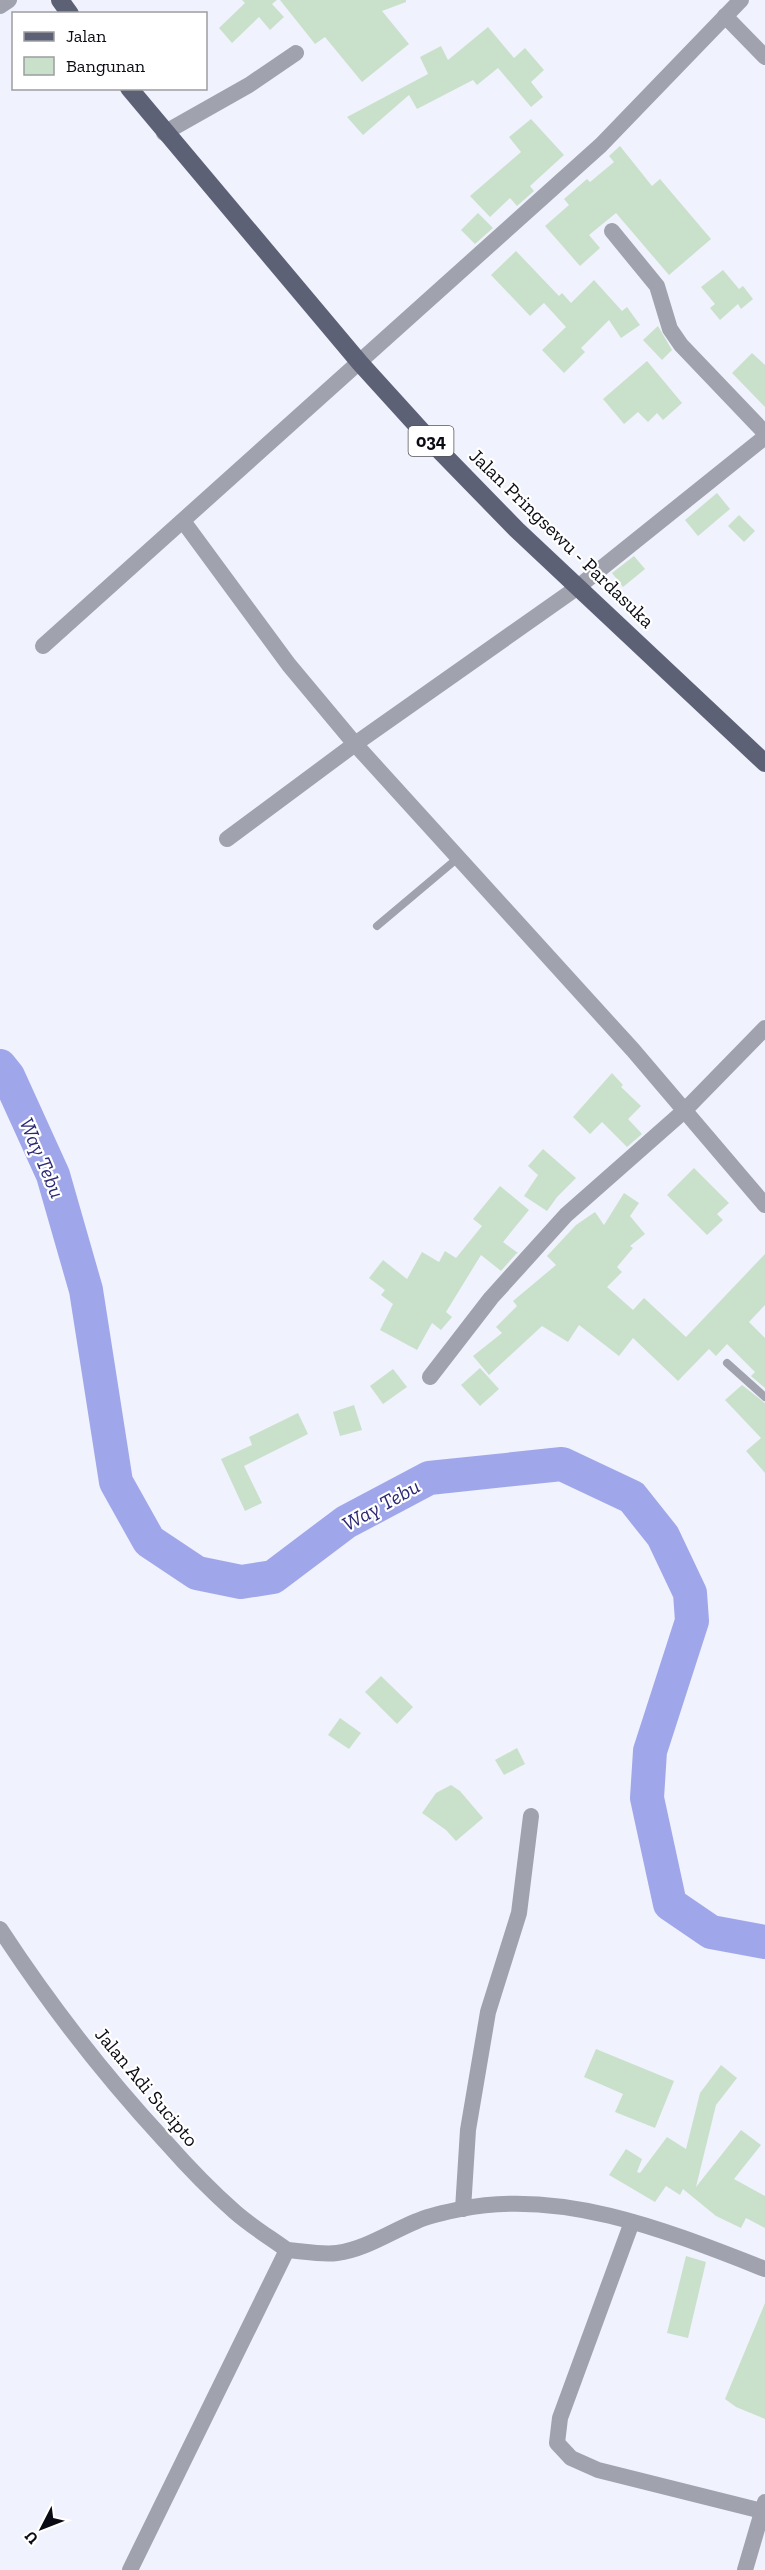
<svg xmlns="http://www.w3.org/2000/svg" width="765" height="2570" viewBox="0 0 765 2570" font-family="'Zilla Slab',serif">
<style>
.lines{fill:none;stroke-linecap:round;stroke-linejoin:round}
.river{stroke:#9fa7ea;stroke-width:34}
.building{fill:#c9e1cb}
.service{stroke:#a0a2ae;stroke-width:8}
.minor{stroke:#a0a2ae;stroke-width:16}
.primary{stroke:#5d6175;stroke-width:18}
.labels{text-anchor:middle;stroke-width:4.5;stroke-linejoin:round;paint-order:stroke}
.shield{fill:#fff;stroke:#54545a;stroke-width:1.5}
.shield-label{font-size:18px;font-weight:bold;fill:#0a0b14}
.street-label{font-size:20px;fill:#0a0b14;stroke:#fff}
.water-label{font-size:21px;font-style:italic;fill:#2b2975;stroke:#fff}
</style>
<rect width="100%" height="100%" fill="#f0f2fd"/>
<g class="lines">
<polyline class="river" points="0,1066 8,1076 53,1175 86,1290 116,1482 149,1541 197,1573 241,1582 273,1577 346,1522 429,1478 562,1464 632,1497 663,1536 690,1593 692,1621 650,1751 647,1798 670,1904 711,1932 765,1942"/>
</g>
<g class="building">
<polygon points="242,0 277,0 272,4 284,17 270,30 259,17 232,43 219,28 245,3"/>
<polygon points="280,0 406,0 406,2 382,11 409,44 362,82 325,37 315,44"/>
<polygon points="488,27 514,58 525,48 544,70 531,82 543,97 531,107 498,68 477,85 473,80 417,109 409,95 363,135 347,117 428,74 420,57 441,46 448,60"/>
<polygon points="531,119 564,155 530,186 534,191 517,206 510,198 490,217 470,196 521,152 509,137"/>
<polygon points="620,146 652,186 660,179 711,239 669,275 616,213 589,235 600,248 580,266 545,226 569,205 564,199 587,179 590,182 614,162 609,156"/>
<polygon points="478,213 493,228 475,244 461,230"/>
<polygon points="516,251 559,296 562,293 571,303 594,280 622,311 627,307 640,325 621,338 609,320 581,348 585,352 564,373 542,350 566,327 544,303 530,316 491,275"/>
<polygon points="723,270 739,289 743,286 753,299 741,309 738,304 720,320 710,308 715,304 701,287"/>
<polygon points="658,326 672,350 662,360 643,340"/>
<polygon points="752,353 765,365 765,407 732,373"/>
<polygon points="647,361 682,403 663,420 657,413 648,422 638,412 624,424 603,399"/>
<polygon points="717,493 730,509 698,536 685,520"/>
<polygon points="739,515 755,531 744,542 728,526"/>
<polygon points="634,556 645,569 623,587 612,573"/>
<polygon points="612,1073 623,1085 621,1087 641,1106 628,1119 642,1134 627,1147 602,1122 590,1134 573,1117"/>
<polygon points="543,1149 576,1178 557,1197 547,1211 524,1196 538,1175 528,1166"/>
<polygon points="694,1168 729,1203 717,1214 723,1220 707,1235 667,1195"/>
<polygon points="500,1186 529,1210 503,1242 518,1253 516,1254 501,1271 481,1255 446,1312 452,1317 441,1330 432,1323 417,1350 380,1330 393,1304 381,1295 385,1290 369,1278 383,1260 407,1279 422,1252 439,1262 445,1251 456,1258 482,1226 473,1219"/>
<polygon points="624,1193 639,1203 630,1216 645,1234 630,1246 633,1248 617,1267 622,1272 607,1287 633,1310 644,1298 686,1337 765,1254 765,1305 749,1322 765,1338 765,1388 751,1376 755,1372 727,1344 716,1356 709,1349 678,1381 633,1338 619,1356 579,1325 568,1342 542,1326 489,1375 473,1356 502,1333 496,1327 517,1306 513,1301 556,1265 547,1256 576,1225 595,1212 604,1225"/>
<polygon points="480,1368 499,1389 480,1406 461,1385"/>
<polygon points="393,1369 407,1387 383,1404 370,1386"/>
<polygon points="742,1385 765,1403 765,1473 746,1451 761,1438 725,1400"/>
<polygon points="354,1405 362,1430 340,1436 333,1412"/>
<polygon points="298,1413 308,1434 244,1466 262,1503 245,1511 221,1459 252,1445 249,1437"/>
<polygon points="381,1676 413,1707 397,1724 365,1692"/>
<polygon points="340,1718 361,1733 349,1749 328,1735"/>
<polygon points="517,1748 525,1764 504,1775 495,1760"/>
<polygon points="451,1785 460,1791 483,1818 456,1841 446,1830 422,1813 436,1793"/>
<polygon points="596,2049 674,2081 655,2128 615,2112 623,2094 584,2077"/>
<polygon points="721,2065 737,2078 716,2105 696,2187 741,2130 761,2145 734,2179 765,2196 765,2228 746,2218 741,2228 716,2216 683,2189 680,2195 666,2186 655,2202 609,2175 626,2149 642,2159 637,2172 640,2173 667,2137 686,2149 700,2093"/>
<polygon points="686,2256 706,2262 688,2338 667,2333"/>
<polygon points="765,2303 765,2419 736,2407 725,2399"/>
</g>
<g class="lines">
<g class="service">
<polyline points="377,926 459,857"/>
<polyline points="727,1363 765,1397"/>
</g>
<g class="minor">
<polyline points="0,6 9,0"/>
<polyline points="725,16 765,57"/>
<polyline points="164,133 249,85 296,53"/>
<polyline points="612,231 657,286 670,329 681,345 765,433"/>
<polyline points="183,521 289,665 355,744 633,1050 765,1205"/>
<polyline points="43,646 601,145 741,0"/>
<polyline points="227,839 355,744 578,587 765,437"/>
<polyline points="430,1377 491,1298 566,1215 684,1111 765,1028"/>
<path d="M 0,1929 C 49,2004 104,2075 165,2141 C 187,2166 210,2190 235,2212 C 251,2226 269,2237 287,2250"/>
<polyline points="463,2209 468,2130 488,2012 519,1913 531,1816"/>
<polyline points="632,2222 560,2418 557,2443 571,2458 598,2470 762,2511"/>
<path d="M 287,2250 C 302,2251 321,2255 337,2253 C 366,2249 390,2232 417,2221 C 430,2215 447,2212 461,2209 C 564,2188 670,2232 765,2269"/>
<polyline points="130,2570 287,2250"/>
<polyline points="745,2570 765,2502"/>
</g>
<g class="primary">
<polyline points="60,0 70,14"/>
<polyline points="129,88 360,363 439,450 517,530 765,763"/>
</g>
</g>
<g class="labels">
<rect class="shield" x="408.5" y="426" width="45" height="30" rx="4.5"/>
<g class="shield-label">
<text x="431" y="447">034</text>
</g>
<g class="street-label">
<text transform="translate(562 538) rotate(44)" y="7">Jalan Pringsewu - Pardasuka</text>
<text transform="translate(147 2087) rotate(50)" y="7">Jalan Adi Sucipto</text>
</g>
<g class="water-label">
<text transform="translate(42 1158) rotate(67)" y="7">Way Tebu</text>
<text transform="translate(381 1505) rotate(-29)" y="7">Way Tebu</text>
</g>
</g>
<rect x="12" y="12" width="195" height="78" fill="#ffffff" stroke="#9d9da1" stroke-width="1.5"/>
<rect x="24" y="32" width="30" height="9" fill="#5d6175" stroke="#9d9da1" stroke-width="1.5"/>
<text x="66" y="42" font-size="18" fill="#0a0b14">Jalan</text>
<rect x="24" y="57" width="30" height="18" fill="#c9e1cb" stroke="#9d9da1" stroke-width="1.5"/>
<text x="66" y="72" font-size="18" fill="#0a0b14">Bangunan</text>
<g transform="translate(42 2528) rotate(228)" stroke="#ffffff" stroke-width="4.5" paint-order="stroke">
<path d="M0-4.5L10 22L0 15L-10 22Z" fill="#0a0b14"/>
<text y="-9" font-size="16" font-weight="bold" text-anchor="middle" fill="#0a0b14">U</text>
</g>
</svg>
